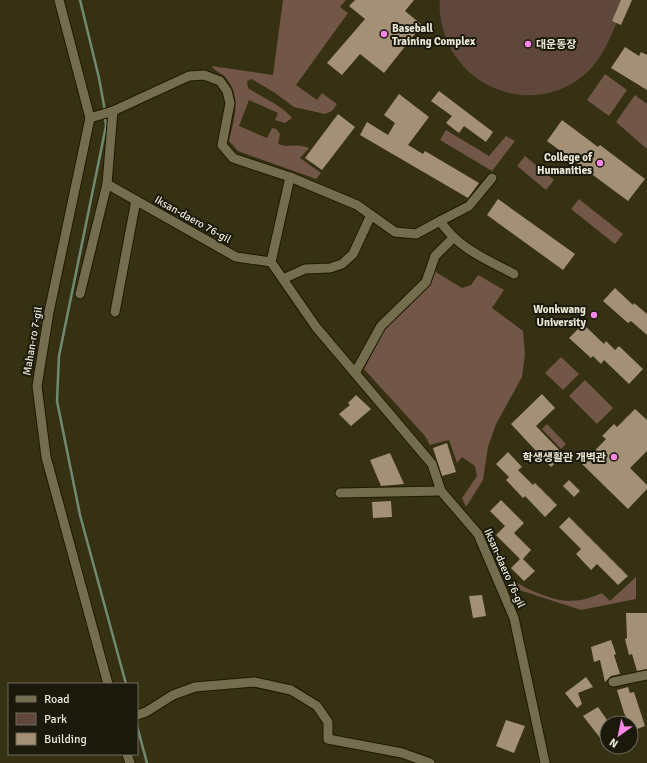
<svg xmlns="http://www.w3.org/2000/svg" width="647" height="763" viewBox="0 0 647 763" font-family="Signika,'Noto Sans KR',sans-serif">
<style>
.green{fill:#5f483b}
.forest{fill:#725647}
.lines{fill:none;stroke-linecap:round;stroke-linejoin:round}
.stream{stroke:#708a74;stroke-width:2.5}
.building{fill:#a49076}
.street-casing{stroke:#1e1900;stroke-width:11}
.street{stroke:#746e4e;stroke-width:9}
.poi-dot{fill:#fa87e7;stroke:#1b190c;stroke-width:1.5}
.labels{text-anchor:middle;stroke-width:4;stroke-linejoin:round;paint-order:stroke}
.poi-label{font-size:11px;font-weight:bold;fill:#eae7d6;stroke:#1b190c;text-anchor:end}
.street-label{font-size:11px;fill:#eae7d6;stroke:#1b190c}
</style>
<rect width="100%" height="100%" fill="#363112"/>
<path class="green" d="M 440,0 L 626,0 C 614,27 606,57 583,76 C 539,112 473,95 449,45 C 443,32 438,14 440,0 Z"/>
<g class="forest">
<path d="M 283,0 L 346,0 L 340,7 L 348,13 L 296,85 L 317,100 L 322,93 L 337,104 L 332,111 L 325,114 L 294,107 L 275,93 L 252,79 L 247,81 L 248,88 C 261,97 284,107 292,118 L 285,123 L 275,120 L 278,113 L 249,100 L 239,126 L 267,138 L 272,128 L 276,129 L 280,134 L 278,144 C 290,148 296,143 309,148 L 300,158 L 321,173 L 316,179 L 238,151 L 229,141 C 234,119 242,97 226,78 C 222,73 215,72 212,66 L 273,75 Z"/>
<polygon points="605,74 627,90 609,116 587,100"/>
<polygon points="635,95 647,104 647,149 616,122"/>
<polygon points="446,130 489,156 506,136 515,141 492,171 440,140"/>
<polygon points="525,156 554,180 546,190 517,166"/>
<polygon points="579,199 623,234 615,244 571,209"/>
<polygon points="434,271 462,288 471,285 478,275 504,290 492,308 523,331 525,354 522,377 496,424 488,447 483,480 466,507 462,498 477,476 475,466 462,457 457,463 449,440 430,445 425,436 364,369 384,330 430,285"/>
<polygon points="561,357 579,374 563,390 545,373"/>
<polygon points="585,380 613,408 597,424 569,396"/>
<polygon points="547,424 566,444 561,449 542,429"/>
<path d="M 636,577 L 636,599 L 581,610 L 510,587 L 516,582 C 527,590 555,601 569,601 C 580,601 591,598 602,593 L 610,601 Z"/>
</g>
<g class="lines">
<g class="stream">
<polyline points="80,0 99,78 105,111"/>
<polyline points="105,116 106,126 59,356 57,401 80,515 126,684"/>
<polyline points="137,726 147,763"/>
</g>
</g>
<g class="building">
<polygon points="355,0 414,0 405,11 422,25 384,73 360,54 342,75 327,63 365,19 349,6"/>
<polygon points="621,0 632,0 621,25 612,21"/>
<polygon points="625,47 639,56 641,52 647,55 647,90 611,68"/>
<polygon points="439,91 493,132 486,142 464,126 459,133 446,123 452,116 431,101"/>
<polygon points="399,94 429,117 408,145 423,154 425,151 479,183 468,198 360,135 367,122 388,135 395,123 384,115"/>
<polygon points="338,114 355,127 322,170 305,158"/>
<polygon points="562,120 598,147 600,145 645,179 628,201 547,141"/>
<polygon points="498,199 575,254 563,270 487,215"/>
<polygon points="615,288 633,305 634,303 647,314 647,335 631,321 628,323 603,301"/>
<polygon points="583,324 604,344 606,341 615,350 619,346 643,369 629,384 604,360 601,364 593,356 591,358 569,338"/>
<polygon points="542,394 555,408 536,426 564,455 551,467 511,424"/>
<polygon points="356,395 371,409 351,426 339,414 350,405 348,403"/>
<polygon points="635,409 647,420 647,451 630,468 647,485 647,489 628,509 582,464 606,439 602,436 614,424 617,427"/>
<polygon points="447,443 456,472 442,476 433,448"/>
<polygon points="508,452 522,467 518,470 533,485 535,483 557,505 545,517 525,496 523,498 506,480 509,477 496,464"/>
<polygon points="390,453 404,484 381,486 370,460"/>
<polygon points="569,480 580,491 574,497 563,486"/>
<polygon points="501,500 524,523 514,533 531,550 523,559 535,571 524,581 511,568 520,559 496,535 505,526 490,511"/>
<polygon points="391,501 392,517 373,518 372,502"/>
<polygon points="569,517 628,576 618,585 597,564 591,570 576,554 581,549 559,527"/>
<polygon points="482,595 486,616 473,618 469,596"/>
<polygon points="626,613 647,613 647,669 637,671 632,654 629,655 625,639 627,638"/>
<polygon points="611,640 616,654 614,655 620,674 611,676 605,682 600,660 594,662 591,647"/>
<polygon points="586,677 593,687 578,693 582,704 577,708 565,693"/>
<polygon points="628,687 630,693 634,692 645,726 632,731 631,723 629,723 624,713 617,690"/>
<polygon points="598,707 607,720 607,735 601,739 583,716"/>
<polygon points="506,720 525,726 514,753 496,746"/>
</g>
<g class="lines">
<g class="street-casing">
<g id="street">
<polyline points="59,0 90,118 49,312 37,386 46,457 108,684"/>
<path d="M 90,118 L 113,111 L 189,76 L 204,75 L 220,81 L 227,91 L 230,103 L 222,145 L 233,158 L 290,177 L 357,205 L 395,232 L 416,234 L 440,221 C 459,249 486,259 514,274"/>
<polyline points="290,177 271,262 316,327 432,464 441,491 478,534 514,618 545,763"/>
<polyline points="107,184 236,257 271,262"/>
<polyline points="440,221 469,206 492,178"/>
<polyline points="283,279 305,269 330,268 342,264 353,254 371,215"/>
<polyline points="80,294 107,184 113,111"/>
<polyline points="115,312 136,200"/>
<polyline points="355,373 381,326 426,282 435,256 453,238"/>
<polyline points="340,493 441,491"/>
<polyline points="613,682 647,675"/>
<polyline points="137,715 146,712 173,695 195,687 254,682 291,690 317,706 328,722 328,739 402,753 430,763"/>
<polyline points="127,754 130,763"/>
</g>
</g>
<use href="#street" class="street"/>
</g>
<g class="poi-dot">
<circle cx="384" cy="34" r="4"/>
<circle cx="528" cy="44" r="4"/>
<circle cx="600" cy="163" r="4"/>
<circle cx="594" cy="315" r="4"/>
<circle cx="614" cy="457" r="4"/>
</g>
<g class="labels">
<g class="poi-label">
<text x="392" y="32" text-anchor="start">Baseball<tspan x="392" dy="13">Training Complex</tspan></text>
<text x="536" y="48" text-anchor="start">대운동장</text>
<text x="592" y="161">College of<tspan x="592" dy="13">Humanities</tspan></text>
<text x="586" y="313">Wonkwang<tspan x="586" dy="13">University</tspan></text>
<text x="606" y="461">학생생활관 개벽관</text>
</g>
<g class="street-label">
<text transform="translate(193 219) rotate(29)" y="4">Iksan-daero 76-gil</text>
<text transform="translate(32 341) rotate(-80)" y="4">Mahan-ro 7-gil</text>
<text transform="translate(505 568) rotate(66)" y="4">Iksan-daero 76-gil</text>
</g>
</g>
<rect x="8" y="683" width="130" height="72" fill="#1b190c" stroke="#6e6b5d"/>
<rect x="16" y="696" width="20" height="6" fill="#746e4e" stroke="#6e6b5d"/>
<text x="44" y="703" font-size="12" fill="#eae7d6">Road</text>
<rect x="16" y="713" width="20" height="12" fill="#5f483b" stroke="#6e6b5d"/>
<text x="44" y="723" font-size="12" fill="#eae7d6">Park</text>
<rect x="16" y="733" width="20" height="12" fill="#a49076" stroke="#6e6b5d"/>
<text x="44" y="743" font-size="12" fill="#eae7d6">Building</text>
<g transform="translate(619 735) rotate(213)"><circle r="19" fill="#1b190c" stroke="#6e6b5d"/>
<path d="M0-3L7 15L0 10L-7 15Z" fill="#fa87e7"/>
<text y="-6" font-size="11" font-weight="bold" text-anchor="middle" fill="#eae7d6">N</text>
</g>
</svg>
